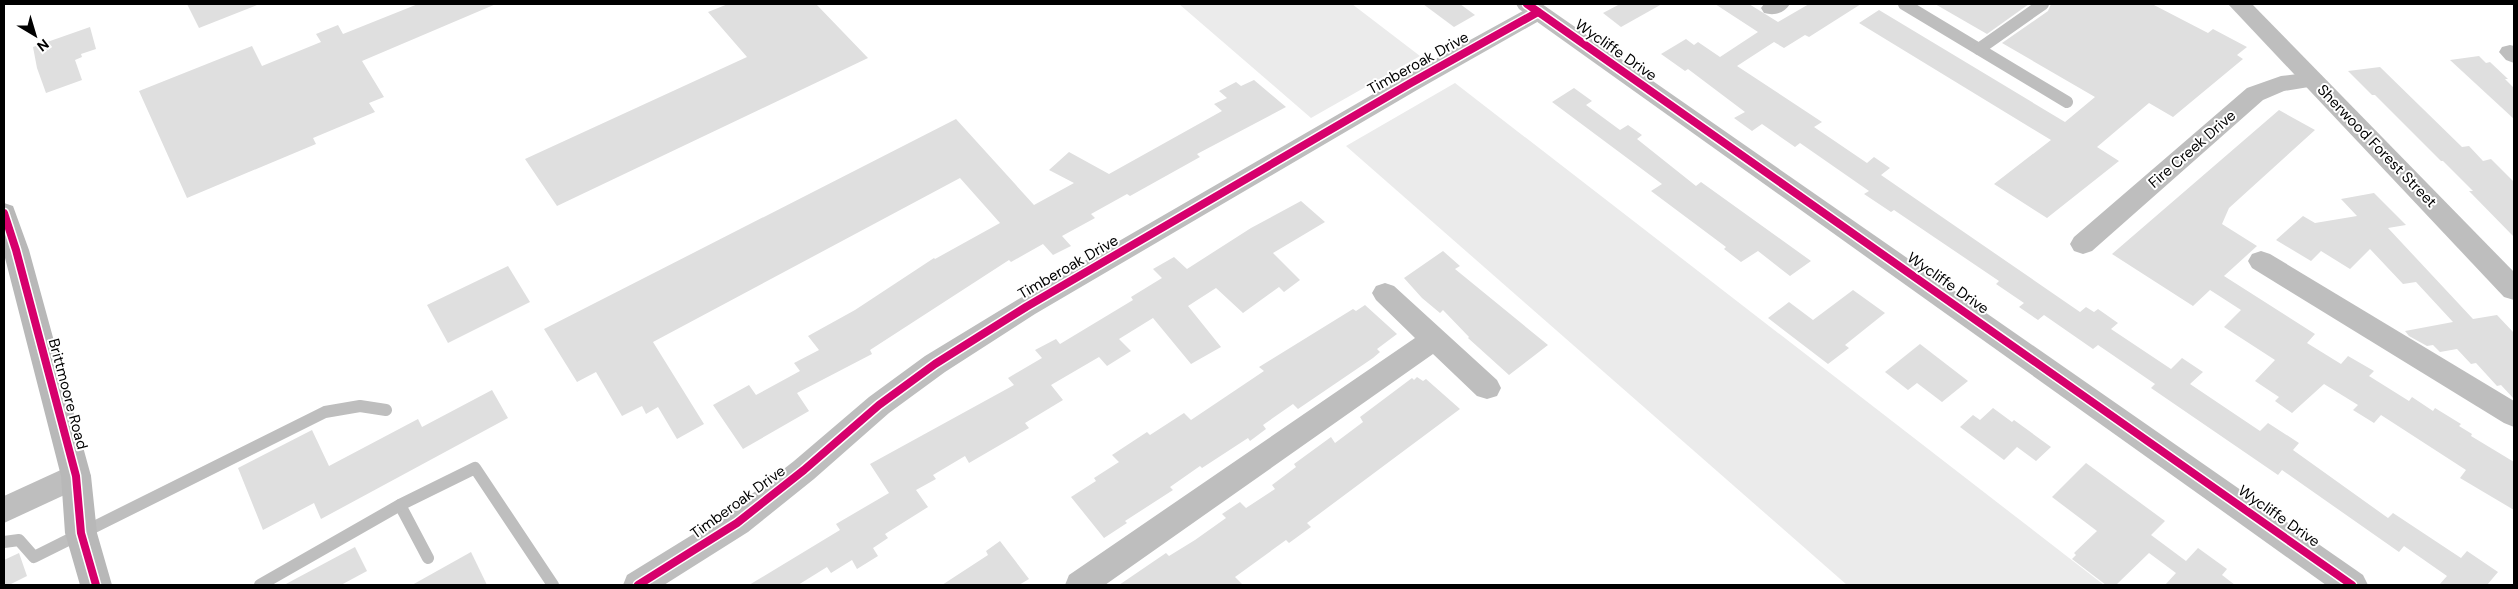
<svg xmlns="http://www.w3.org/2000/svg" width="2518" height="589" viewBox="0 0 2518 589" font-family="'DM Sans',sans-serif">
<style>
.green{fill:#ebebeb}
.building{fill:#dfdfdf}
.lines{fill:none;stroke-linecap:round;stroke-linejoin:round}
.service{stroke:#bebebe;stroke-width:12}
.minor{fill:#bebebe;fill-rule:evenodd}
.tertiary{fill:#bebebe;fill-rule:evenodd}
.secondary{fill:#b8b8b8;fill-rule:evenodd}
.cycleway-casing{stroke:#fff;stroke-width:11}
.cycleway{stroke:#d6006c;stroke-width:8}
.labels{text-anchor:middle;stroke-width:4;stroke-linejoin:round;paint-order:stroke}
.street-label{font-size:15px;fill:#000;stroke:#fff}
</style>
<rect width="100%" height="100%" fill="#fff"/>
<g class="green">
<polygon points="1179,4 1352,4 1420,56 1311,118"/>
<polygon points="1455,83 2104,585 1847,585 1346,146"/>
</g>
<g class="building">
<polygon points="187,4 257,4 257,5 199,28"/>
<polygon points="418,4 496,4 362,61 384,97 369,103 375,112 313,138 316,144 187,198 139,91 252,46 262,66 321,42 316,34 338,25 343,34"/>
<polygon points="728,4 816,4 868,58 557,206 525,159 747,57 708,12"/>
<polygon points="1423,4 1460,4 1475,15 1454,27"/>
<polygon points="1620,4 1662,4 1621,27 1603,13"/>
<polygon points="1715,4 1749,4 1778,22 1809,4 1861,4 1809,37 1805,35 1784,48 1774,42 1737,66 1822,122 1814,127 1867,163 1874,157 1890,168 1881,175 2080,312 2086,307 2094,312 2098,309 2118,323 2111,329 2171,369 2182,358 2203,372 2190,384 2260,431 2268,423 2299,443 2293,450 2388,518 2393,513 2461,558 2467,551 2498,572 2487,585 2439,585 2447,576 2404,546 2399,552 2282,470 2278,475 2151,388 2155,384 2098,345 2093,349 2044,315 2038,320 2019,307 2024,303 1996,284 1999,281 1894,210 1891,212 1864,194 1869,191 1800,143 1795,147 1762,124 1752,131 1734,118 1745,112 1688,69 1685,71 1661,54 1686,39 1694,45 1698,42 1720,57 1758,32"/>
<polygon points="1935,4 2029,4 1987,34"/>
<polygon points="2051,4 2152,4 2208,33 2213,29 2247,47 2237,55 2243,59 2173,117 2149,103 2097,147 2119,161 2047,218 1994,184 2051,140 1859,23 1879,10 2065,122 2095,97 2002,43 2048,11"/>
<polygon points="90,27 96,49 81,54 82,57 75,60 82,80 46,93 37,68 33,47"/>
<polygon points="2479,56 2486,63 2490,62 2508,79 2505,79 2514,88 2514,119 2450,60"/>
<polygon points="2380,67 2462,147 2469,146 2483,161 2491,159 2514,182 2514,237 2469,191 2473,191 2443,161 2441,161 2375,95 2372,95 2348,71"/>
<polygon points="1254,80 1286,107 1197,154 1200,157 1130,196 1127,194 1091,214 1095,218 1062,236 1071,246 1053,255 1043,244 1011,262 1009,260 870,350 872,354 797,393 809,411 743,449 713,405 749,385 756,395 800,371 794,363 819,350 808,336 855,310 934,258 935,259 1000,223 960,178 653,342 704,424 677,439 658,407 646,414 642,406 622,416 596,372 577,382 544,329 956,119 1034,205 1074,183 1049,170 1069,152 1109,174 1222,111 1214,104 1227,98 1219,91 1236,82 1241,86"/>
<polygon points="1574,88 1592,101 1586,105 1620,130 1628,125 1642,135 1637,139 1696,186 1701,182 1811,261 1790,276 1758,251 1741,262 1724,249 1726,247 1651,191 1662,184 1552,102"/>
<polygon points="2279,110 2315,130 2229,208 2222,224 2257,246 2224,276 2315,334 2307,343 2341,364 2348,356 2374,371 2369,376 2409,401 2412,397 2433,411 2435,408 2461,424 2459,426 2472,434 2471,436 2514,462 2514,510 2460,478 2466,470 2381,415 2374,423 2353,410 2358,405 2324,384 2292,413 2275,401 2279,397 2255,381 2275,360 2224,327 2241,310 2210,290 2193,306 2112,254"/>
<polygon points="2374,193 2406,225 2388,228 2473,319 2497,315 2514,333 2514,399 2501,385 2497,386 2476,363 2471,364 2457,349 2440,352 2433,345 2427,346 2409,336 2405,331 2453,322 2416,282 2403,284 2370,249 2350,269 2321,251 2311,261 2276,240 2303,216 2315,223 2357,216 2341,199"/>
<polygon points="1301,201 1325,222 1273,253 1300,280 1284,292 1279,287 1243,313 1216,288 1188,306 1221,347 1191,364 1153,318 1119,339 1131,351 1107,366 1099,357 1051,385 1063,400 1025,423 1029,428 969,463 965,456 933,475 936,479 916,490 928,507 885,534 888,538 873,548 878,556 857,569 852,560 831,573 827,567 798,585 749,585 840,530 836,524 889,493 870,464 1014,385 1008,378 1042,358 1035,350 1056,339 1060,344 1133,300 1131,297 1162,278 1153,269 1174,257 1187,269 1251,228"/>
<polygon points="1443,251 1460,266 1455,269 1548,345 1509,375 1468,338 1469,337 1443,310 1440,313 1422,298 1404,278"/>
<polygon points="508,266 530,302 448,343 427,305"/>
<polygon points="1853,290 1885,313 1845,345 1849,348 1828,364 1768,318 1789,302 1813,320"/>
<polygon points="1365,305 1397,334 1377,349 1380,352 1373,358 1298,409 1293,404 1263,425 1266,429 1250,441 1248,438 1202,468 1200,466 1170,487 1173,490 1125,521 1127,523 1104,538 1071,497 1096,481 1094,478 1119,462 1112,455 1147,432 1150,435 1184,413 1191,420 1264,371 1259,367 1353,309 1356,311"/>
<polygon points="1920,344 1968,381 1942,402 1917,383 1908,390 1885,372"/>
<polygon points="1417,377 1423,381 1426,379 1460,409 1307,523 1311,527 1289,543 1286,540 1235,577 1243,585 1119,585 1166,553 1169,556 1195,540 1226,518 1222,514 1240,502 1246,508 1275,489 1272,485 1296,467 1294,464 1331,437 1335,443 1363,422 1360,417 1412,378 1414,380"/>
<polygon points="492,390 508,418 321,519 314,503 263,530 238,468 312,430 329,466 418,419 422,427"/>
<polygon points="1993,408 2012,422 2014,420 2051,447 2036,461 2017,447 2004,460 1960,427 1973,415 1980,420"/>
<polygon points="2086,463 2165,521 2151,535 2186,561 2198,548 2227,569 2222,575 2235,585 2165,585 2176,573 2149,553 2116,585 2106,585 2072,559 2076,555 2074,553 2097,531 2052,497"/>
<polygon points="1000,541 1029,579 1019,585 942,585 988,555 986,551"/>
<polygon points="355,547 367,571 341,585 284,585"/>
<polygon points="471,552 487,585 412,585"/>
<polygon points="19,553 27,576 9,585 4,585 4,560"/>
</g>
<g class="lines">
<g class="service">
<polyline points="1904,4 2067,102"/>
<polyline points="1979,49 2043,4"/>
<polyline points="4,542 19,540 34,557 325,412 360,406 386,410"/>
<polyline points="428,558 400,505 475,468 553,585"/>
<polyline points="260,585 400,505"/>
</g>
<g class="minor">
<path d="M 1764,4 L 1790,4 C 1784,13 1775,16 1764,13 L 1761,8 Z"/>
<polygon points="1538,5 1546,7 1549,12 1546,17 1417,90 1035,314 945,372 889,413 814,479 748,532 664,585 623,585 627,575 726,514 794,461 869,397 925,356 1017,300 1401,78 1530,7"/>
<polygon points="2510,45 2514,46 2514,63 2506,60 2499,52 2502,47"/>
<polygon points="2313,72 2321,75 2324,80 2321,85 2284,91 2263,100 2092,251 2083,254 2074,251 2070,244 2074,237 2247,88 2281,76"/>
<polygon points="2261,251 2270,254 2514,401 2514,427 2504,423 2252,268 2248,261 2252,254"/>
<polygon points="1385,283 1394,286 1497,380 1501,388 1497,396 1487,399 1477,396 1433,354 1105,585 1065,585 1069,575 1415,338 1376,300 1372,293 1376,286"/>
<polygon points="76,463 86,467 91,476 86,485 4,523 4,496"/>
</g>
<g class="tertiary">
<polygon points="1516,4 1542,4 2363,575 2368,585 2326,585 1519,9"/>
<polygon points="2228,4 2252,4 2514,272 2514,300 2504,297"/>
</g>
<polygon class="secondary" points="4,203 13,206 29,250 91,476 97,533 112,585 80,585 65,533 61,476 4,254"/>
<g class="cycleway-casing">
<g id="cycleway">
<polyline points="1527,4 2352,585"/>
<polyline points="4,213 16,250 76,476 81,533 96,585"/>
<polyline points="638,585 737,523 804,470 879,405 935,364 1026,307 1409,84 1538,12"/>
</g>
</g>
<use href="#cycleway" class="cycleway"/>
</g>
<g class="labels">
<g class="street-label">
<text transform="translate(1616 50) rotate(35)" y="5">Wycliffe Drive</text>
<text transform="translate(1418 63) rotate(-29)" y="5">Timberoak Drive</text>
<text transform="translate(2377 146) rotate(46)" y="5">Sherwood Forest Street</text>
<text transform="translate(2192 149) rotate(-41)" y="5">Fire Creek Drive</text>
<text transform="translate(1068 267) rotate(-30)" y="5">Timberoak Drive</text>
<text transform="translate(1948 283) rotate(35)" y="5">Wycliffe Drive</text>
<text transform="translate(68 394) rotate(75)" y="5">Brittmoore Road</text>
<text transform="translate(738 502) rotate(-36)" y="5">Timberoak Drive</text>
<text transform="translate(2279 516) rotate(35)" y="5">Wycliffe Drive</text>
</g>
</g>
<rect width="2518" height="589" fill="none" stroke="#000000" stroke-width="10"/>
<g transform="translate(35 35) rotate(142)" stroke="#ffffff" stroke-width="4" paint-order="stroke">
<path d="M0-4L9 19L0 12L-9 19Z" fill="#000000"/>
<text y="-8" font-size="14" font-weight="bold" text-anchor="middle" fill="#000000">N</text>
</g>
</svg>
